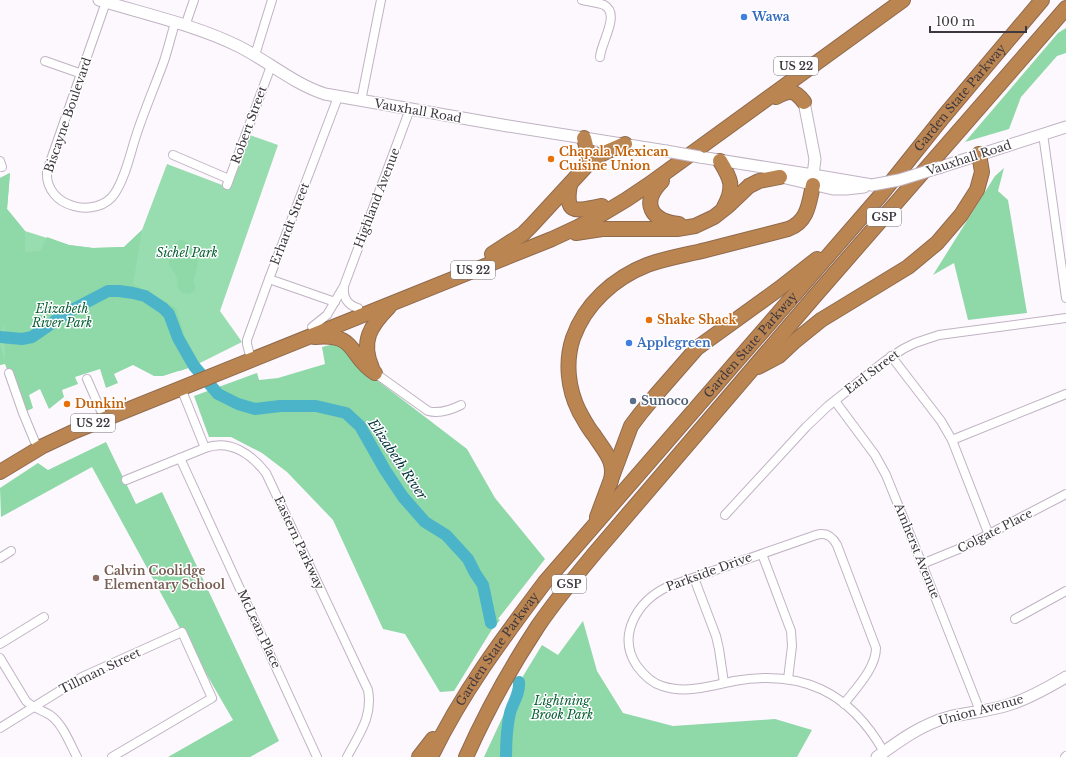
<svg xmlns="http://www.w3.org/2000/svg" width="1066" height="757" viewBox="0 0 1066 757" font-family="'Libre Baskerville',serif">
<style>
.green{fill:#98ddaf}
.forest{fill:#8fd8a8}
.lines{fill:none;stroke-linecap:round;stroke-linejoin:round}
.river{stroke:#4cb4c9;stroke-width:12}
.street-casing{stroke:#c0b3c4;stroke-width:10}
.secondary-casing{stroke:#c0b3c4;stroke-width:13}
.highway-casing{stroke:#8f6a4b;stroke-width:16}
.street{stroke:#fff;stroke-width:8}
.secondary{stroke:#fff;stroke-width:11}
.highway{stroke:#bb8552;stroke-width:14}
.secondary-bridge-casing{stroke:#c0b3c4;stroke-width:13;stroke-linecap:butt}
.secondary-bridge{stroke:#fff;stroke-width:11}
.shop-dot{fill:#3f7fe0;stroke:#fff;stroke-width:1.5}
.food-dot{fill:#e8710a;stroke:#fff;stroke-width:1.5}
.service-dot{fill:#5c6f8a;stroke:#fff;stroke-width:1.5}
.education-dot{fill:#8d6e63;stroke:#fff;stroke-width:1.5}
.labels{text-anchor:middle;stroke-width:3;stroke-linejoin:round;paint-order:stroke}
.shield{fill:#fff;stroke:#777479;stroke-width:1}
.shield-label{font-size:11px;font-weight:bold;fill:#3d383f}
.shop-label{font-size:12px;font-weight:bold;fill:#366cbe;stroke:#fff;text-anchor:start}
.street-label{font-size:12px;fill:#3d383f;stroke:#fff}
.food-label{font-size:12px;font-weight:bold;fill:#c56008;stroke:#fff;text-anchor:start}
.park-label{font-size:12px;font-style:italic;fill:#0a6136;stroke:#fff}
.service-label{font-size:12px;font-weight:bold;fill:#4e5e75;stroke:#fff;text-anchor:start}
.education-label{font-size:12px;font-weight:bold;fill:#785e54;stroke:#fff;text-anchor:start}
.water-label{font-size:13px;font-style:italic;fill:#00313a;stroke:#fff}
</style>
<rect width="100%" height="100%" fill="#fdf7fe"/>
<polygon class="green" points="250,135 278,145 220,311 242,342 194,366 180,371 126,360 9,362 0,365 0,178 10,173 7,209 25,231 69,245 93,248 124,247 142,230 167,164 230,188"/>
<g class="forest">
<polygon points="1066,28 1066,53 1057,56 1021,97 1009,129 965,142 1058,33"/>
<polygon points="1004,168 998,191 1008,200 1027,313 968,320 954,263 933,275 995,176"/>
<polygon points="10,173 7,209 25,231 25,252 40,251 47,237 69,245 93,248 124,247 142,230 133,284 176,308 194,366 163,376 154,376 133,365 114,374 118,383 106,388 100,369 75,377 78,384 62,390 64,397 49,409 40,389 29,395 33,408 23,413 5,364 0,365 0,344 5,361 5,325 0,333 0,178"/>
<path d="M 179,240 C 184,240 187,242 190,245 C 198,252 199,262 196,272 C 196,274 194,277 194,278 C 193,283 196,286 195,291 L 189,294 L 182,293 L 178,289 L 177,278 L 169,264 L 169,258 L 172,245 Z"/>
<polygon points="334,344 347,349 365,371 467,449 495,498 545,559 498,619 500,620 491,631 454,691 440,692 405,634 383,629 333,520 287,472 262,453 231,437 209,437 194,396 257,373 259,380 278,378 325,364 322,347"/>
<polygon points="106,442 136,504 162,492 279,741 250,757 168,757 233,720 182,632 92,467 1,517 0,488 38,463 48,470"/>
<polygon points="583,621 597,671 623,713 673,726 775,719 812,730 797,757 484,757 517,686 542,645 558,655"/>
</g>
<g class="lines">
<g class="river">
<polyline points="0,337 22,339 32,337 68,312 108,291 119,291 133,293 145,296 163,308 169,314 178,338 194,366 218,394 238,404 255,409 280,406 316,406 346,413 360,426 385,470 403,497 425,522 446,535 468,559 475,573 483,585 491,623"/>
<path d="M 506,757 C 506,743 507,726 510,713 C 513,702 520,694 519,682"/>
</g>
<g class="street-casing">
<g id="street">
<path d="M 582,0 C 589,2 597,2 604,5 C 621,14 601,42 600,57"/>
<path d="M 106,2 L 47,171 C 44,208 98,220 115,193 C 126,176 130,154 136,136 C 144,111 155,86 164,61 C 168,49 171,36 175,23"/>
<polyline points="185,26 194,0"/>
<polyline points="255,55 272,0"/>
<polyline points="45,61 82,74"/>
<polyline points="361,101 381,0"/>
<polyline points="1043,134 1066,298"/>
<polyline points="173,155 229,179"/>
<polyline points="0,161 2,167"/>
<polyline points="227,185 271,66"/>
<polyline points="269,279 335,302"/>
<path d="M 344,287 C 343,297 347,305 358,308"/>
<polyline points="312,327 327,315 344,286 410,109"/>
<polyline points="249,352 247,344 247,340 269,279 338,97"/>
<polyline points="891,356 941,421 952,440 989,535"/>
<polyline points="9,373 23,413 35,442"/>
<path d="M 375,373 L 428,411 C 439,414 451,410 461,405"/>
<polyline points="87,379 101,411"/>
<polyline points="181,388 205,448"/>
<polyline points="835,401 875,455 886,475 922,564 980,711"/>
<polyline points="952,440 1066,394"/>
<polyline points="180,458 317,757"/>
<path d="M 126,480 L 205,448 C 230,439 251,454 266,473 L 368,690 C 373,717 359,734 347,757"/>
<polyline points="725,515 806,427 828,406 885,361 903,349 915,343 939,335 1066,318"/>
<polyline points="762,554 791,631 792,646 788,679"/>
<polyline points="0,558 11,551"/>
<polyline points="922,564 966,546 1066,494"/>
<polyline points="694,578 716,636 719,649 724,683"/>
<polyline points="1015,619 1066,591"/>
<polyline points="0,644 44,617"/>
<path d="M 0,658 L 26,701 C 33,708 42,710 50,715 C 63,724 70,744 77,757"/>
<path d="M 844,704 C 856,688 876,668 876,648 L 837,545 C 832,536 826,532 816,535 L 667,587 C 638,601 616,635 637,666 C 643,674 652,683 662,686 C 685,694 712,686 734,681 C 802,669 850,692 884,752"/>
<polyline points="0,728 82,677 182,632 212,698 112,757"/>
<polyline points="1065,757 1066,756"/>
</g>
</g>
<g class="secondary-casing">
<g id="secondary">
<path d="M 99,0 C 145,14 195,25 238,46 C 268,61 292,83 325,94 L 508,126 L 666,151"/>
<polyline points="804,102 815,159 813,175"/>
<polyline points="700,157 813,175 872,185"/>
<polyline points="941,167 1066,127"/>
<polyline points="773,175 833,189 846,189 864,187"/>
<path d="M 877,757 C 899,741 922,724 949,717 C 970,712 993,711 1014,703 C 1032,697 1049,687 1066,677"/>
</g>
</g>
<g class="highway-casing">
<g id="highway">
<path d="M 776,97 C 789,90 794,89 804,102"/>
<polyline points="584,138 590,162"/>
<path d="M 720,161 C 731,179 735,187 724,207"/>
<path d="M 662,181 C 640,203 651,221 679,224"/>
<path d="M 570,185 C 564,217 578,210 602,206"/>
<polyline points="576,233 602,229 677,229 695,226 714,217 728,206 749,186 759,181 780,177"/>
<polyline points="492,254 523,234 531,226 590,162 602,154 625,144"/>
<path d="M 315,337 C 358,333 348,356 375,373"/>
<polyline points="758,367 779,356 795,341 821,320 908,267 937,243 961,215 977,190 982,172 979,154"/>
<path d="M 372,368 C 360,341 371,325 389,307"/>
<path d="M 0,472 L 43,446 L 75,431 L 552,239 C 587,224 620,205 651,183 L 903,0"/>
<path d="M 610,484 C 617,462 605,452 594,435 C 588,428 584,420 579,411 C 568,389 565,362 573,338 C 585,304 614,278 647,265 C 666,258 686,255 706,250 C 733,243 761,236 788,229 C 808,222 809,203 813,185"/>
<polyline points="597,517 631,426 640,414 655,396 697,348 780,288 817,259"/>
<polyline points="419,757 433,739"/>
<path id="s1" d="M 431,757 C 461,694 503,638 545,582 L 880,196 L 944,116 L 1042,0"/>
<path d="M 466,757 C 486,712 511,667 538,626 C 555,601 575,577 594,554 L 814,297 L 1066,8"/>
</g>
</g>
<use href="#street" class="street"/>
<use href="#secondary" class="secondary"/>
<use href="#highway" class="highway"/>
<g class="secondary-bridge-casing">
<g id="secondary-bridge">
<polyline points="666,151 700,157"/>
<polyline points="872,185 899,180 941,167"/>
</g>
</g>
<use href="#secondary-bridge" class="secondary-bridge"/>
</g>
<g class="shop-dot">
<circle cx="744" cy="17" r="4"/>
<circle cx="629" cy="343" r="4"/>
</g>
<g class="food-dot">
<circle cx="551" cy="159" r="4"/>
<circle cx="649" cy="320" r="4"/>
<circle cx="67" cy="404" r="4"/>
</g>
<circle class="service-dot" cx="633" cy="401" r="4"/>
<circle class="education-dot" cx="96" cy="578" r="4"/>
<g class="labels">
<g class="shield">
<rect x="774" y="57" width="44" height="18" rx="3"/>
<rect x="867" y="208" width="34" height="18" rx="3"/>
<rect x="451" y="261" width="44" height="18" rx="3"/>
<rect x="71" y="414" width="44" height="18" rx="3"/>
<rect x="552" y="575" width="34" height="18" rx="3"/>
</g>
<g class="shield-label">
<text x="796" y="70">US 22</text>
<text x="884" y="221">GSP</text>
<text x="473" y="274">US 22</text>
<text x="93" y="427">US 22</text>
<text x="569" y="588">GSP</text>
</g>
<g class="shop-label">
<text x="752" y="21">Wawa</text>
<text x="637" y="347">Applegreen</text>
</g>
<g class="street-label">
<text dy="4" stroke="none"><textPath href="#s1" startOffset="847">Garden State Parkway</textPath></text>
<text transform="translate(418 111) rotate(10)" y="4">Vauxhall Road</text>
<text transform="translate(68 115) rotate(-71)" y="4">Biscayne Boulevard</text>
<text transform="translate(249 125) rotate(-70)" y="4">Robert Street</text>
<text transform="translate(969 158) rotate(-18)" y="4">Vauxhall Road</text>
<text transform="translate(377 198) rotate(-69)" y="4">Highland Avenue</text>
<text transform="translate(290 224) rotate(-69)" y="4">Erhardt Street</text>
<text dy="4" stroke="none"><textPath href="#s1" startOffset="523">Garden State Parkway</textPath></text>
<text transform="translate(872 372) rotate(-37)" y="4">Earl Street</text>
<text transform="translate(995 531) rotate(-27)" y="4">Colgate Place</text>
<text transform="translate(299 543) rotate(65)" y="4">Eastern Parkway</text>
<text transform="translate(917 551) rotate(68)" y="4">Amherst Avenue</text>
<text transform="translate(709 572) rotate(-20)" y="4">Parkside Drive</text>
<text transform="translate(259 629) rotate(65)" y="4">McLean Place</text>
<text dy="4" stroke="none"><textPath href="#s1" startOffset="127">Garden State Parkway</textPath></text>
<text transform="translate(100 671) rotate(-26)" y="4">Tillman Street</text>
<text transform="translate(981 710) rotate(-15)" y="4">Union Avenue</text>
</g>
<g class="food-label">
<text x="559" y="156">Chapala Mexican<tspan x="559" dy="14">Cuisine Union</tspan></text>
<text x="657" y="324">Shake Shack</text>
<text x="75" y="408">Dunkin'</text>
</g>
<g class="park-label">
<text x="187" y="257">Sichel Park</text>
<text x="62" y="313">Elizabeth<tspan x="62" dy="14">River Park</tspan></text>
<text x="562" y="705">Lightning<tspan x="562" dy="14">Brook Park</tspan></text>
</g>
<g class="service-label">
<text x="641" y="405">Sunoco</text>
</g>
<g class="education-label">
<text x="104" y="575">Calvin Coolidge<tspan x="104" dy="14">Elementary School</tspan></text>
</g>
<g class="water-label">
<text transform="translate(398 459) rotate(56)" y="5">Elizabeth River</text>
</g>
</g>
<path d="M930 26v6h96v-6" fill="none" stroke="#3d383f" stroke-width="2"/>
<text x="936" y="26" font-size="12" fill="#3d383f" stroke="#ffffff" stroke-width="3" paint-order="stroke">100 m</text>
</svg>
